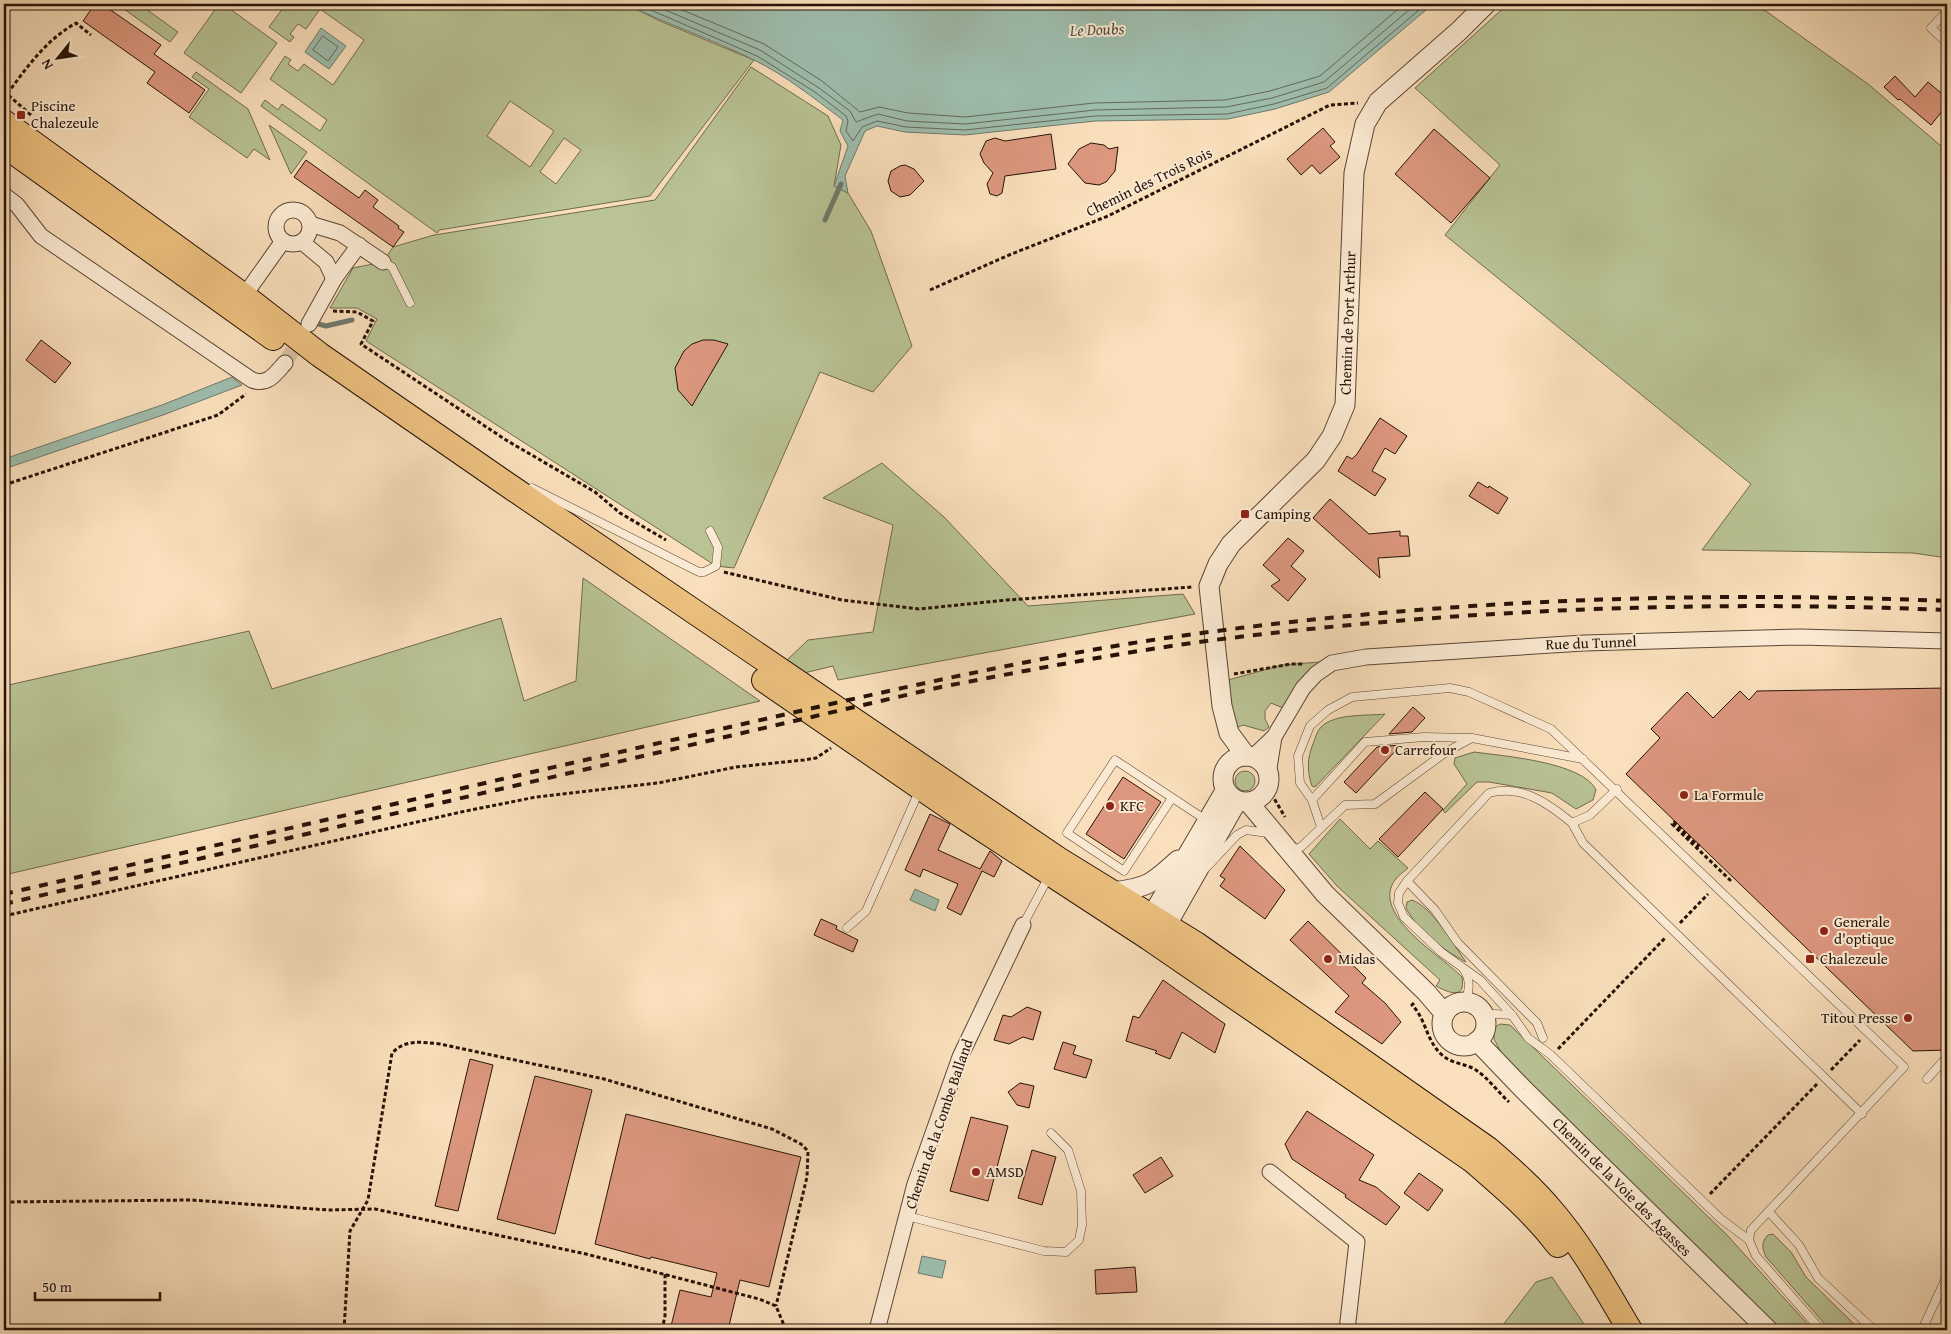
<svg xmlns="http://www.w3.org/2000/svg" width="1951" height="1334" viewBox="0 0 1951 1334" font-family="'Gentium Book Plus',serif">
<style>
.green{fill:#b9c394;stroke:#706a4e;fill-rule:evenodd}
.water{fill:#9ebdad;stroke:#6e796b}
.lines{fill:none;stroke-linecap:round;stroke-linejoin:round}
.shore{stroke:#62685a;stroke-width:1}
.stream{stroke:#6e796b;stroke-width:5}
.building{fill:#dc977e;stroke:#261207}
.minor-tunnel{stroke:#d9c0a0;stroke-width:15;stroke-dasharray:15 8;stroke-linecap:butt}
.service-casing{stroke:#5b4534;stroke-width:9}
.minor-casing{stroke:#5b4534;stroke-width:17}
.tertiary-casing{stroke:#5b4534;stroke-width:21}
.primary-casing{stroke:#261207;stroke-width:26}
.path{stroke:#261207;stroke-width:3;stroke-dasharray:4 2.5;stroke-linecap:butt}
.service{stroke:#fbead3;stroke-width:8}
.minor{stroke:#fbead3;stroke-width:15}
.tertiary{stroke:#fbead3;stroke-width:19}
.primary{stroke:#ecc07e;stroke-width:24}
.rail{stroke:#261207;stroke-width:4;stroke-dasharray:9 9;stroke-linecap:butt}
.poi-dot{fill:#8f2418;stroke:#fbead3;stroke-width:2}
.labels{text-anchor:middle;stroke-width:4;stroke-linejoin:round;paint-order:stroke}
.poi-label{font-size:15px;fill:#261207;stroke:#fbead3;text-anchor:start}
.street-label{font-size:15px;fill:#261207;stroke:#fbead3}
.water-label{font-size:16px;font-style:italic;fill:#504e41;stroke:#fbead3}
</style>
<rect width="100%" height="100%" fill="#f9dfbb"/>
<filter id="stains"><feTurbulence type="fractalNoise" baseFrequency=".004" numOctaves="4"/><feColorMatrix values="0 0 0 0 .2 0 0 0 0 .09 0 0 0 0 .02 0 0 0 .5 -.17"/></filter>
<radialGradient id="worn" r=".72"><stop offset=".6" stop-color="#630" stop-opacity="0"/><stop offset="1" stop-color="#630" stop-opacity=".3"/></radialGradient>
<g class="green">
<polygon points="117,4 139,4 178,32 170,42"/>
<polygon points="219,4 223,4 277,43 241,93 184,53"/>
<path d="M 286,4 L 626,4 L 660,21 L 754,60 L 650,196 L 439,230 L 437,233 L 261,106 L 265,100 L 278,110 L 282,104 L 320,131 L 327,120 L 270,79 L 285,56 L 291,60 L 288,64 L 298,71 L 304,64 L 333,85 L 364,40 L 320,9 L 306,29 L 298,24 L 290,34 L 294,37 L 290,42 L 269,27 ZM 510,101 L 554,131 L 530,167 L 487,136 ZM 564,138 L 581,150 L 556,184 L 540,172 Z"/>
<polygon points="1508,4 1756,4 1868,84 1947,151 1947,558 1913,553 1702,550 1751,484 1445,235 1500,165 1415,88"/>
<polygon points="751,67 828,116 841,145 834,186 848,193 871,231 912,346 873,392 820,372 734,568 716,566 366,341 377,319 357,308 330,308 353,268 383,262 393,247 434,235 655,200"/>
<polygon points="196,72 248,109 270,160 254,149 247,158 189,117 209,89 192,77"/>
<polygon points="269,125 307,152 291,174"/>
<polygon points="882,463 944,517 1028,606 1183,594 1195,614 838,680 833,666 804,673 786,661 808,640 873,632 893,525 823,498"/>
<polygon points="583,578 760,701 4,875 4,686 249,631 272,689 501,618 524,701 576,681"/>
<polygon points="1320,662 1283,708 1271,703 1265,711 1265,719 1269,727 1264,731 1243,725 1234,729 1228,680 1282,665"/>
<path d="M 1385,714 L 1315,787 L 1312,786 C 1307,772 1307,758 1313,744 C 1315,739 1317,731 1321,727 C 1335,713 1368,716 1385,714 Z"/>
<path d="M 1474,752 C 1503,756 1583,762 1596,790 L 1593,800 L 1576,809 L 1552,793 L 1489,782 L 1477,782 L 1445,813 L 1443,810 L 1467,784 L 1454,764 L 1455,758 Z"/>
<circle cx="1245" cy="781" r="10"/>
<path d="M 1340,819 L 1370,849 L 1378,841 L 1408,868 C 1402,873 1395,878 1392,885 C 1377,919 1443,957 1462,977 C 1466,1000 1449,993 1436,986 L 1440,980 L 1337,886 L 1309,854 Z"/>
<path d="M 1412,900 C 1432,907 1454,945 1466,962 C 1443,950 1418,931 1406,908 L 1407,902 Z"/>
<polygon points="1500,1024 1510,1025 1726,1234 1813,1330 1777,1330 1572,1127 1503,1056 1494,1039 1494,1028"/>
<path d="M 1773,1234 L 1791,1252 L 1806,1277 L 1860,1330 L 1830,1330 L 1766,1257 C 1762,1248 1761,1242 1768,1235 Z"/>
<polygon points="1552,1277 1588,1330 1499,1330 1536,1282"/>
</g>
<g class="water">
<path d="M 626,4 L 1433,4 L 1329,92 L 1275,109 L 1228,119 L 1095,121 L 965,135 L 905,132 L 877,126 L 865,131 L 845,176 L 848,193 L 834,186 L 848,146 L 840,131 L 843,120 C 815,99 785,75 754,60 C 712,39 668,25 626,4 Z"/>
<polygon points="321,28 346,46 329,69 305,52"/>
<polygon points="232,377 242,385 163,415 4,469 4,459 162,405"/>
<polygon points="915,889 939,900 935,911 910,900"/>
<polygon points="922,1256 946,1261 942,1278 918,1273"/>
</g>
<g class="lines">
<g class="shore">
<polyline points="637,4 757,56 815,92 846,116 848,121 846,131 853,141 862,127 877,121 906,127 965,130 1095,116 1227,114 1274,104 1327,88 1426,4"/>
<polyline points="651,4 760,50 819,88 850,111 856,122 878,114 907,121 965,124 1095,110 1226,107 1272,98 1324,82 1416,4"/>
<polyline points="668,4 764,44 822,81 860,112 879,107 908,113 965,117 1094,103 1225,100 1270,91 1320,76 1404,4"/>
<polygon points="323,36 338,47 328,61 313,50"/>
</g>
<g class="stream">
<polyline points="825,220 841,184"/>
<polyline points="315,323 326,326 352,320"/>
</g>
</g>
<g class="building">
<polygon points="95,4 102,4 161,45 154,54 205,90 189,113 147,83 155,72 83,21"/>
<polygon points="1895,76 1915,97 1928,82 1947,98 1947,105 1931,125 1900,99 1898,100 1884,87"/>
<polygon points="1323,128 1335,142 1330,146 1340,157 1320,174 1312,165 1301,175 1287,159"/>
<polygon points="1434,129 1490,178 1451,223 1395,174"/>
<polygon points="1051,134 1056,169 1005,176 1002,193 997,196 990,194 987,184 993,173 984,163 980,154 986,141 995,138 1005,141"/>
<polygon points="1091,143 1104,145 1109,149 1118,147 1115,171 1106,182 1099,185 1085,183 1068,164 1079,149"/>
<polygon points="306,160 359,198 365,190 378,200 373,207 399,226 398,228 404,232 393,247 294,177"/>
<polygon points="905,165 914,169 924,181 910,195 900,197 891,191 888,181 891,171 900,166"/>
<polygon points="41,340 71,363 55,383 26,360"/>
<polygon points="703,340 714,340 728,344 692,406 678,390 675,368 684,351 692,344"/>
<polygon points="1380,418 1407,436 1395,454 1385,448 1372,471 1386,479 1375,496 1338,471 1347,456 1352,459 1357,454"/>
<polygon points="1478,482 1488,488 1489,486 1508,498 1498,514 1469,496"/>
<polygon points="1330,499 1369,534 1400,531 1400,536 1408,536 1410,556 1378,558 1380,578 1313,518"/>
<polygon points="1288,538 1304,551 1291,566 1306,579 1288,601 1271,586 1280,580 1263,565"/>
<polygon points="1947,688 1947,1050 1913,1051 1626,774 1660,738 1651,729 1687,692 1713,718 1740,691 1749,700 1757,691"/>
<polygon points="1413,707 1425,718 1412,732 1389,734"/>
<polygon points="1401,745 1356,793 1344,782 1377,747"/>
<polygon points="1123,777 1161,802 1124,859 1086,834"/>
<polygon points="1425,792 1443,809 1398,857 1379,839"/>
<polygon points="930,814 950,824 938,850 980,869 990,851 1002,861 994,877 982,871 961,915 947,908 958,884 923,869 920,877 905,870"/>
<polygon points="1240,846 1285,890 1265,919 1220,886 1225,879 1220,876"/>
<polygon points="821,919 837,926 836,929 858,940 853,952 814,935"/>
<polygon points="1308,921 1366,978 1362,983 1385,1003 1401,1022 1382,1044 1335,1012 1349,996 1290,940"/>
<polygon points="1163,980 1225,1024 1215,1053 1182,1032 1170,1059 1155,1053 1157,1051 1126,1041 1133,1016 1139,1018"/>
<polygon points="1027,1007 1041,1012 1033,1040 1023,1037 1009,1044 994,1040 1003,1015 1011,1017"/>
<polygon points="1063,1042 1076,1046 1073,1054 1092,1060 1086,1078 1054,1069"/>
<polygon points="470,1059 493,1065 458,1211 435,1206"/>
<polygon points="535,1076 592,1090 555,1234 497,1219"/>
<polygon points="1020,1083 1034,1086 1029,1108 1017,1105 1008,1092"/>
<polygon points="1307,1111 1374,1155 1359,1180 1376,1187 1400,1207 1386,1225 1345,1197 1346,1195 1292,1159 1285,1144"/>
<polygon points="626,1114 801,1157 769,1287 740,1280 728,1330 670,1330 680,1290 711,1297 717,1273 651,1257 650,1259 595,1244"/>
<polygon points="971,1117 1008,1126 988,1201 950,1191"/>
<polygon points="1032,1150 1056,1157 1042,1205 1018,1198"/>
<polygon points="1161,1157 1173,1176 1145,1193 1133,1175"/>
<polygon points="1419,1173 1443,1190 1428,1211 1404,1193"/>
<polygon points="1135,1267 1137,1292 1096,1294 1095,1270"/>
</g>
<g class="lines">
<polyline class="minor-tunnel" points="285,363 304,332"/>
<g class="service-casing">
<g id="service">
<polyline points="1947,11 1931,28 1947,43"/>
<polyline points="383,262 392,267 410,303"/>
<polyline points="532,488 699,572 704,572 716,566 718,547 710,531"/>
<polyline points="1172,798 1124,871 1067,833 1115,760 1206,820"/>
<polyline points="1312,800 1365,742 1424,737 1472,738 1583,759"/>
<polyline points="1572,823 1583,843 1862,1114"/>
<polyline points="1321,827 1312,800 1300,783 1298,756 1310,726 1328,710 1352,697 1450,688 1469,692 1551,729 1904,1067 1751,1230 1749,1240 1756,1256 1821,1330"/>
<polyline points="1290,847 1296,849 1301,847 1345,805 1375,804 1446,752 1472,738"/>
<polyline points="1206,868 1237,835 1246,830 1268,833"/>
<polyline points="1407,881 1399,893 1398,903 1404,917 1441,952 1480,980 1512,1015 1528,1038 1551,1055 1721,1219 1749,1240"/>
<polyline points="1023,925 1049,876"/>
<polyline points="847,928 866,911 920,789"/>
<path d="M 1464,970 C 1471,980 1469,990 1466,1001"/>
<polyline points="1485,1018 1494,1014 1512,1015"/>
<path d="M 1543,1038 L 1537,1023 L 1458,943 L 1435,910 L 1407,881 L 1489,793 C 1521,784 1548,803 1572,823 L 1590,815 L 1617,789"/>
<polyline points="1927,1079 1947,1057"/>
<polyline points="1769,1212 1799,1245 1818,1278 1874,1330"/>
<polyline points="907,1216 1044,1251 1066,1252 1079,1240 1082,1225 1081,1191 1068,1150 1051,1133"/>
<polyline points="1922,1330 1947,1276"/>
</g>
</g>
<g class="minor-casing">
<g id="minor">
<path d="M 4,195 L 17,205 L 41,236 L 252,380 C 268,386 275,374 285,363"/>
<circle cx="293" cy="227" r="17"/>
<polyline points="310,224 340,233 383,262"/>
<polyline points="302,242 326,262 334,279"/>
<polyline points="244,296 283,241"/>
<polyline points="309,324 334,279 359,245"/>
<polyline points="1253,757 1274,737 1303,688 1316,674 1332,663 1366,657 1584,643 1800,637 1947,641"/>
<polyline points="1268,774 1274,737"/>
<polyline points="1270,1172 1357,1242 1347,1330"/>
<polyline points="877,1330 915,1184 960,1057 1023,925"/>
</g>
</g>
<g class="tertiary-casing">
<g id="tertiary">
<circle cx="1246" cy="779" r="23"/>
<polyline points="1246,756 1229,733 1222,706 1209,586 1218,564 1231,544 1316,460 1332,436 1345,405 1354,173 1365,124 1378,102 1459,31 1486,4"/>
<polyline points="1249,803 1325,894 1426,992 1444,1013"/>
<path d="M 1112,892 C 1147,888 1152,884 1178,860"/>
<polyline points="1150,929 1151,917 1225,791"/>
<polyline points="1156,933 1166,926 1237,801"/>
<circle cx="1464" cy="1024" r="22"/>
<polyline points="1477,1041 1523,1089 1768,1330"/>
</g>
</g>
<g class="primary-casing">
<g id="primary">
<path d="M 4,122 L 244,296 L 320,355 L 502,481 L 1058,859 L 1196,944 L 1488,1149 C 1511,1169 1533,1188 1552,1211 C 1583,1247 1606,1290 1630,1330"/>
<polyline points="4,145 273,338"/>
<path d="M 764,680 L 965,818 L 1149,938 L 1472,1160 C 1503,1187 1533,1212 1558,1245"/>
</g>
</g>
<g class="path">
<polyline points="4,43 7,42"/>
<path d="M 31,115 L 7,94 C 27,67 46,40 76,23 L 91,35"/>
<polyline points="930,290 1009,255 1108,216 1330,105 1358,103"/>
<polyline points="333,311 357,312 373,321 361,344 506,440 595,492 620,513 666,540"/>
<polyline points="4,485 218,415 246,394"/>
<polyline points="724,572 842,600 919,609 1007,600 1193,587"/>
<polyline points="1234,674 1291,664 1304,664"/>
<polyline points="1268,788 1285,817"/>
<polyline points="1699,844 1698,846 1674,822 1672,824 1730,880 1733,877"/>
<polyline points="4,916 461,812 536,797 658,783 736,767 804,760 816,758 831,748"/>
<polyline points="1680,923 1708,894"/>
<path d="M 1414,1003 L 1412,1005 C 1426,1019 1426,1040 1441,1054 C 1451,1064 1465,1063 1476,1070 C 1488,1078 1498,1092 1509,1102"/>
<polyline points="1558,1049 1665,938"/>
<polyline points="1831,1070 1860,1040"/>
<polyline points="1710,1194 1817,1084"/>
<polyline points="4,1202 191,1200 328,1210 375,1209 586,1254 759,1299 776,1306 786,1330"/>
<path d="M 344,1330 L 350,1231 L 368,1200 L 392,1053 C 406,1039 421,1042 440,1044 L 604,1079 L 772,1129 L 801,1144 L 808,1151 L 807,1177 L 776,1306"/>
<polyline points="662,1330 665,1316 665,1274"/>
</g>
<use href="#service" class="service"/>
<use href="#minor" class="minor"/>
<use href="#tertiary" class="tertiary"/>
<use href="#primary" class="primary"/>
<g class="rail">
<path d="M 4,894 C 232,842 461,788 690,736 C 842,702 992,665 1146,641 C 1411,601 1680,590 1947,601"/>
<path d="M 4,904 L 941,687 C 1034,669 1128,651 1222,639 C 1463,609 1705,600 1947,610"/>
</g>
</g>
<g class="poi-dot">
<rect x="16" y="110" width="10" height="10" rx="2.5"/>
<rect x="1240" y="509" width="10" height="10" rx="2.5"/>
<circle cx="1385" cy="750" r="5"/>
<circle cx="1684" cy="795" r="5"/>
<circle cx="1110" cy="806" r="5"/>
<circle cx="1824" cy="931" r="5"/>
<circle cx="1328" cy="959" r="5"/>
<rect x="1805" y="954" width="10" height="10" rx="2.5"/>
<circle cx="1908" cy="1018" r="5"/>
<circle cx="976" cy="1172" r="5"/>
</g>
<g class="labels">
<g class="poi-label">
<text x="31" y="111">Piscine<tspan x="31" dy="17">Chalezeule</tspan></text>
<text x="1255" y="519">Camping</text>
<text x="1395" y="755">Carrefour</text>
<text x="1694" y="800">La Formule</text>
<text x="1120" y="811">KFC</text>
<text x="1834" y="927">Generale<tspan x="1834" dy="17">d'optique</tspan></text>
<text x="1338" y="964">Midas</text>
<text x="1820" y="964">Chalezeule</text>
<text x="1898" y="1023" text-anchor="end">Titou Presse</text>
<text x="986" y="1177">AMSD</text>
</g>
<g class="street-label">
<text transform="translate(1149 182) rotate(-26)" y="5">Chemin des Trois Rois</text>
<text transform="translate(1348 323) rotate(-88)" y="5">Chemin de Port Arthur</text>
<text transform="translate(1591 643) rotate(-2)" y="5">Rue du Tunnel</text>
<text transform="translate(939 1124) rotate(-71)" y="5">Chemin de la Combe Balland</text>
<text transform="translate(1622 1187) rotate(45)" y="5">Chemin de la Voie des Agasses</text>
</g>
<g class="water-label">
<text transform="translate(1097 29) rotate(-2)" y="6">Le Doubs</text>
</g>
</g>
<rect width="1951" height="1334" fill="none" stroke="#f9dfbb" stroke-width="20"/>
<rect x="5" y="5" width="1941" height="1324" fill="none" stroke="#261207" stroke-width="2.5"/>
<rect x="10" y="10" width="1931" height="1314" fill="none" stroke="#261207"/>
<g transform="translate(58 58) rotate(240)" stroke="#fbead3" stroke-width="4" paint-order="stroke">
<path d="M0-4L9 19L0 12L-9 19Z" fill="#261207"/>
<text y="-8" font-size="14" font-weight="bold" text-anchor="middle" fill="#261207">N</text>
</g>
<path d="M35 1292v8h125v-8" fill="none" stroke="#261207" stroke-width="2.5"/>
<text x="42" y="1292" font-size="15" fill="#261207" stroke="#fbead3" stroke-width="4" paint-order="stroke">50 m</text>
<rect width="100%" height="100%" filter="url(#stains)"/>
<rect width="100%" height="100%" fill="url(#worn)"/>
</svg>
